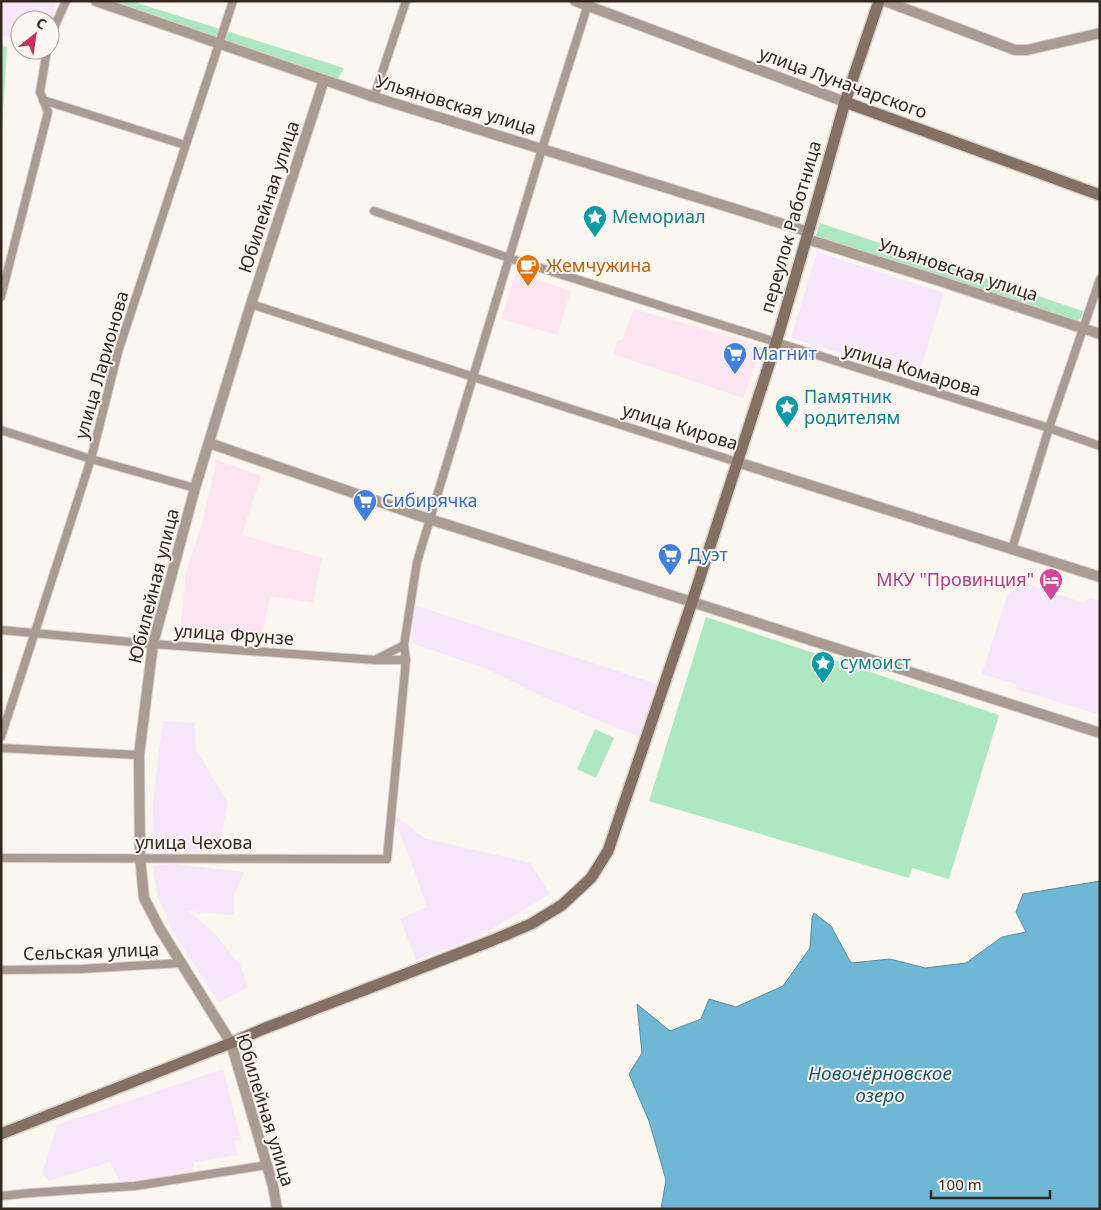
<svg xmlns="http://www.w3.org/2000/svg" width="1101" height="1210" viewBox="0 0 1101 1210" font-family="'Noto Sans',sans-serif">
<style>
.commercial{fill:#fde5f1}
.industrial{fill:#f6e7fa}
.green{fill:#aee8c1}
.water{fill:#6eb7d5;stroke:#5c8c9e}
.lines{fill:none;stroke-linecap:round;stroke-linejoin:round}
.minor-casing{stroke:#d7d1ca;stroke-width:10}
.tertiary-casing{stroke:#d7d1ca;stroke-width:12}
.secondary-casing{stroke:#d7d1ca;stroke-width:14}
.minor{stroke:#aa9c93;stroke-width:8}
.tertiary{stroke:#aa9c93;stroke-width:10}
.secondary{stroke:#857163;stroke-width:11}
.labels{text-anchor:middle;stroke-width:4;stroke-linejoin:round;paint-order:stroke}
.street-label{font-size:18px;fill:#33281e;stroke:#fbf6f0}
.culture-label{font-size:18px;fill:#0d838f;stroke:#fbf6f0;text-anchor:start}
.food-label{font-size:18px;fill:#c56008;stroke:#fbf6f0;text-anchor:start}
.shop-label{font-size:18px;fill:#366cbe;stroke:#fbf6f0;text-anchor:start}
.hotel-label{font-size:18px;fill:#b23c85;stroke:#fbf6f0;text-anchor:end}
.water-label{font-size:19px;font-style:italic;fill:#19546a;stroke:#fbf6f0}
</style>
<rect width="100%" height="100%" fill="#fbf6f0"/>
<g class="commercial">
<polygon points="516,273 571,291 557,335 501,319"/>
<polygon points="634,309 762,346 743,398 613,354 618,340 622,340"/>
<polygon points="217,460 261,476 242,535 322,558 313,603 270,596 262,636 180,633 186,572 202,524"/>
</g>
<g class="industrial">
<polygon points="1,1 56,1 50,25 50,20 20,20 20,40 1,35"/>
<polygon points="817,252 944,293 918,377 791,338"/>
<polygon points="1021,582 1084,603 1090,598 1100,601 1100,715 1016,689 1016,684 982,674 1007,596"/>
<polygon points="414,605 657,684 639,736 627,732 541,696 489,670 412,643"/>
<polygon points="163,721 195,723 196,750 228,802 219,845 203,852 152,851 153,799"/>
<polygon points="392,813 424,838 530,863 550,894 476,938 416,960 400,919 427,907 411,861"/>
<polygon points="173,864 244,872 234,895 234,915 188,911 215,934 240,965 248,987 219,1003 173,932 158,897 152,866"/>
<polygon points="223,1069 241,1140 235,1141 237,1155 194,1162 192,1174 120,1183 110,1162 49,1181 42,1174 57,1125"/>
</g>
<g class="green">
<polygon points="112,1 131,1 344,68 338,79"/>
<polygon points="1,45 7,47 1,149"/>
<polygon points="820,223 1083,311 1082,316 1078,322 815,238"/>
<polygon points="706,617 999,715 949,879 912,868 909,878 649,801"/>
<polygon points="595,729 614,738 596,778 577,769"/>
</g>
<polygon class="water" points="1100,881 1100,1209 661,1209 666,1180 649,1121 629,1074 642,1053 637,1004 670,1031 701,1019 709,999 736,1007 783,986 810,948 812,918 814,913 831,926 851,963 890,959 925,968 966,963 1002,937 1026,932 1016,912 1023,894"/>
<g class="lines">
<g class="minor-casing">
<g id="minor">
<polyline points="50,41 56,23 66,1"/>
<polyline points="374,97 406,1"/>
<polyline points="43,100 185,145"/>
<polyline points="374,211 509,258 1049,428 1100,446"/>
<polyline points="1,297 48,112 40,92 47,50"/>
<polyline points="251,304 568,408 737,462"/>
<polyline points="1,430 91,459 195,488"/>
<polyline points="1012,549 1049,428 1100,279"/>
<polyline points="1,630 153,644 376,660 406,660"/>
<polyline points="377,659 404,645"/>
<polyline points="1,737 91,459 118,352 233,1"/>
<polyline points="1,748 139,755"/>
<polyline points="1,858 387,859 406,660 404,645 417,562 542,149 589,1"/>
<polyline points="1,970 81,969 182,963"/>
<polyline points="1,1196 30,1193 135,1186 267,1165"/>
</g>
</g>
<g class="tertiary-casing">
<g id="tertiary">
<polyline points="96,1 374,97 809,232"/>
<polyline points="575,1 845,102"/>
<polyline points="885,1 1015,50 1027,50 1100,33"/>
<polyline points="807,239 934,279 1100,334"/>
<polyline points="209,443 429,519 692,602 1100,733"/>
<polyline points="737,462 1100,577"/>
<polyline points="277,1209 273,1186 231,1043 160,929 144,898 140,857 139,755 153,644 195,488 251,304 324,80"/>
</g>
</g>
<g class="secondary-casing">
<g id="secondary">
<polyline points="845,102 1100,195"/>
<polyline points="1,1134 231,1043 263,1029 491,941 531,924 562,905 591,878 608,851 692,602 776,343 813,216 845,102 879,1"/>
</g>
</g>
<use href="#minor" class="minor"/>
<use href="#tertiary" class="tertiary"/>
<use href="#secondary" class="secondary"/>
</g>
<defs>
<g id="sight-pin" transform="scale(1.25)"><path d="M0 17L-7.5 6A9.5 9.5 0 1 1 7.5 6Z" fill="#0f9aa8" stroke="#fbf6f0"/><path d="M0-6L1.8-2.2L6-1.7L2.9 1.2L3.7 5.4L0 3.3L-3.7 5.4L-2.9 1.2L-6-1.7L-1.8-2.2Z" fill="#fff"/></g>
<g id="cafe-pin" transform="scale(1.25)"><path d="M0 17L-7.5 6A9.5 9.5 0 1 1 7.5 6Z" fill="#e8710a" stroke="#fbf6f0"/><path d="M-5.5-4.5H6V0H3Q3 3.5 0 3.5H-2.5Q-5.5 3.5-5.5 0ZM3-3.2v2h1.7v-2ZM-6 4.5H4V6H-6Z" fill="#fff"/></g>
<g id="supermarket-pin" transform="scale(1.25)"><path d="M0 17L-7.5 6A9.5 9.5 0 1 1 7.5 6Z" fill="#3f7fe0" stroke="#fbf6f0"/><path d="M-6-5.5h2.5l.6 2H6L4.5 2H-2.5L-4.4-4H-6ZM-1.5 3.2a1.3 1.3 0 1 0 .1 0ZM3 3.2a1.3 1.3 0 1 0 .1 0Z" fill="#fff"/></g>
<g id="hotel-pin" transform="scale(1.25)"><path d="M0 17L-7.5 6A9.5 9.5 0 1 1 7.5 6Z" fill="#d1479c" stroke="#fbf6f0"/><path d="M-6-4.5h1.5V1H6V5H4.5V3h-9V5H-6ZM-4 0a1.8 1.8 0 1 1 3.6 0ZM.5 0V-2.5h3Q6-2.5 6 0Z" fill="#fff"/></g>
</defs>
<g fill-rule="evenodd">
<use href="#sight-pin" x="595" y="217"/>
<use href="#cafe-pin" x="528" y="266"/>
<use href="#supermarket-pin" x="735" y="354"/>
<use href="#sight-pin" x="787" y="407"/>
<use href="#supermarket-pin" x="365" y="501"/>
<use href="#supermarket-pin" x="670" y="555"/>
<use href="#hotel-pin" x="1051" y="580"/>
<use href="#sight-pin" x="823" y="663"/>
</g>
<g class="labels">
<g class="street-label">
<text transform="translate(843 83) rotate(20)" y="6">улица Луначарского</text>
<text transform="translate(456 105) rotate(17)" y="6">Ульяновская улица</text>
<text transform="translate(269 197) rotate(-72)" y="6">Юбилейная улица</text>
<text transform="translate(791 227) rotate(-74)" y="6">переулок Работница</text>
<text transform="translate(958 270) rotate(18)" y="6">Ульяновская улица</text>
<text transform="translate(102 365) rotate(-74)" y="6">улица Ларионова</text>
<text transform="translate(912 370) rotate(17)" y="6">улица Комарова</text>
<text transform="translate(680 427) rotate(17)" y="6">улица Кирова</text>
<text transform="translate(154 586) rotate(-76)" y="6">Юбилейная улица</text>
<text transform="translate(234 635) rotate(4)" y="6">улица Фрунзе</text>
<text x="194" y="849">улица Чехова</text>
<text transform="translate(91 952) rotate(-2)" y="6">Сельская улица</text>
<text transform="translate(265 1110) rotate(73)" y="6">Юбилейная улица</text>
</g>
<g class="culture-label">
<text x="612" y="223">Мемориал</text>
<text x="804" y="403">Памятник<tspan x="804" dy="21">родителям</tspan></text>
<text x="840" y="669">сумоист</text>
</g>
<g class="food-label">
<text x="546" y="272">Жемчужина</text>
</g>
<g class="shop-label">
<text x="752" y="360">Магнит</text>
<text x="382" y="507">Сибирячка</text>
<text x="688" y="561">Дуэт</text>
</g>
<g class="hotel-label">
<text x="1034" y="586">МКУ "Провинция"</text>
</g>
<g class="water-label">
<text x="880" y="1080">Новочёрновское<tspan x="880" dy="22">озеро</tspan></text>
</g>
</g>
<rect width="1101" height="1210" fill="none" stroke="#33281e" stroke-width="5"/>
<g transform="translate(35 35) rotate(30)"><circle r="24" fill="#fbf6f0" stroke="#aba49c"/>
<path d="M0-4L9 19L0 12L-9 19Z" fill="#c13158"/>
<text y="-8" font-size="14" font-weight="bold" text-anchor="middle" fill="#33281e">С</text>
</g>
<path d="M931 1190v8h119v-8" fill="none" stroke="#33281e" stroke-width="2.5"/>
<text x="938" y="1190" font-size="15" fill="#33281e" stroke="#fbf6f0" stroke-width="4" paint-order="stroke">100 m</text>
</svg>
